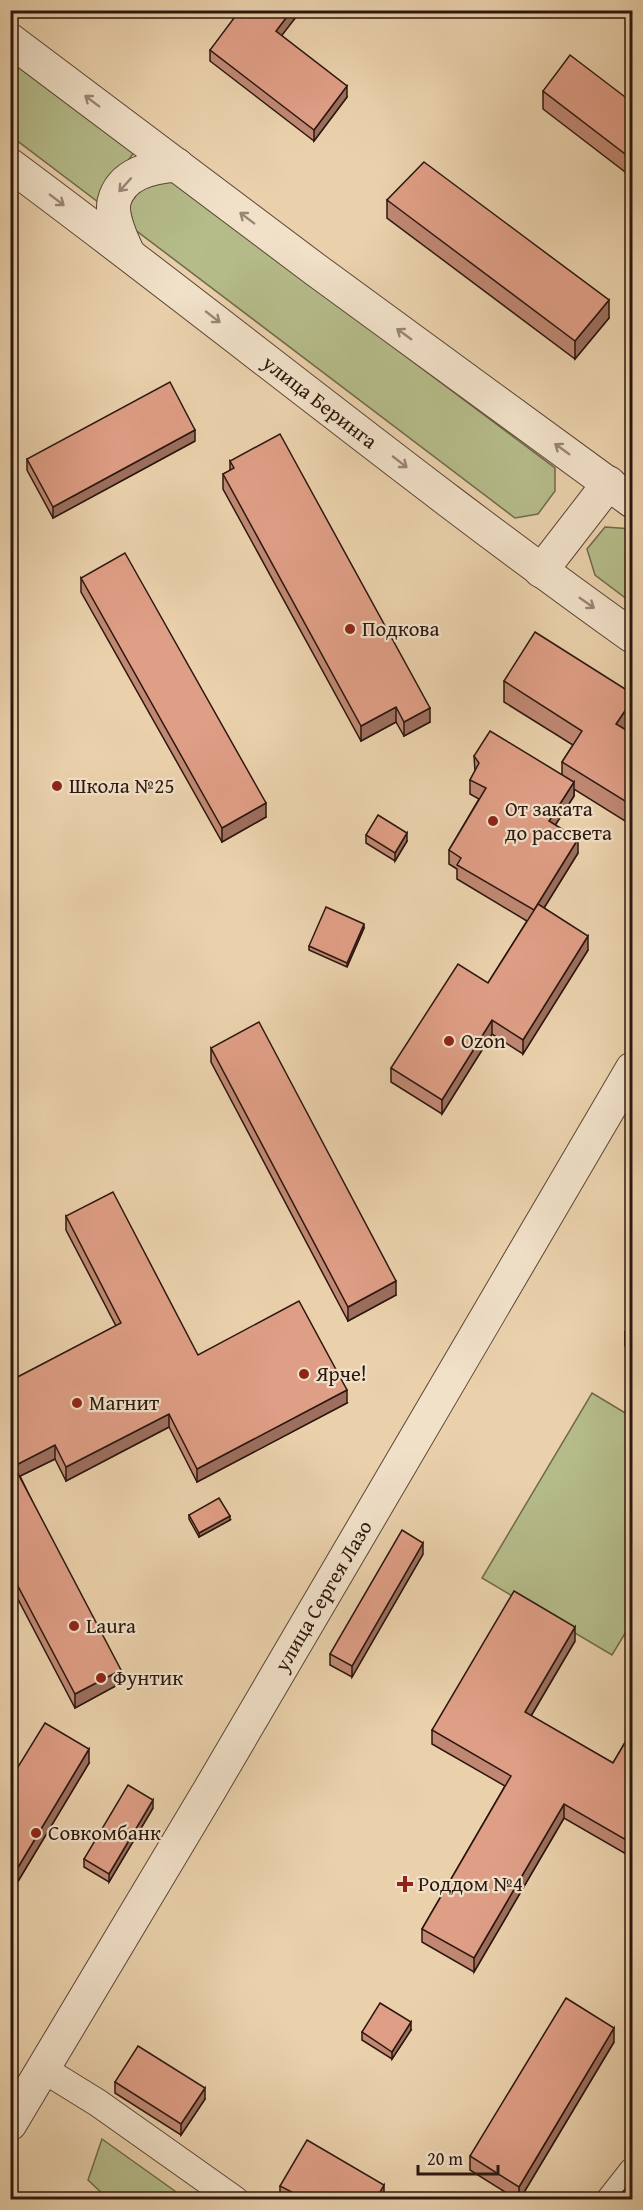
<svg xmlns="http://www.w3.org/2000/svg" width="643" height="2210" viewBox="0 0 643 2210" font-family="'Gentium Book Plus',serif">
<style>
.green{fill:#b5bc8a;stroke:#706a4c;stroke-width:1.5}
.lines{fill:none;stroke-linecap:round;stroke-linejoin:round}
.minor-casing{stroke:#5c4636;stroke-width:29}
.tertiary-casing{stroke:#5c4636;stroke-width:35}
.minor{stroke:#f1e1c9;stroke-width:27}
.tertiary{stroke:#f1e1c9;stroke-width:33}
.wall{fill:#c08873;stroke:#2c170e;stroke-width:1.5}
.shaded-wall{fill:#9c6f5e;stroke:#2c170e;stroke-width:1.5}
.building{fill:#df9e86;stroke:#2c170e;stroke-width:1.5}
.oneway{stroke:#988675}
.poi-dot{fill:#8f2418;stroke:#f1e1c9;stroke-width:2}
.labels{text-anchor:middle;stroke-width:4.5;stroke-linejoin:round;paint-order:stroke}
.street-label{font-size:21px;fill:#2c170e;stroke:#f1e1c9}
.poi-label{font-size:21px;fill:#2c170e;stroke:#f1e1c9;text-anchor:start}
</style>
<rect width="100%" height="100%" fill="#ead1ac"/>
<filter id="stains"><feTurbulence type="fractalNoise" baseFrequency=".00333" numOctaves="4"/><feColorMatrix values="0 0 0 0 .2 0 0 0 0 .09 0 0 0 0 .02 0 0 0 .5 -.17"/></filter>
<radialGradient id="worn" r=".72"><stop offset=".6" stop-color="#630" stop-opacity="0"/><stop offset="1" stop-color="#630" stop-opacity=".3"/></radialGradient>
<g class="green">
<polygon points="14,64 135,151 98,202 11,136 10,68"/>
<polygon points="169,179 555,468 555,491 538,514 515,518 134,229 129,205 146,182"/>
<polygon points="605,527 632,529 632,603 595,575 587,549"/>
<polygon points="592,1393 632,1417 632,1622 612,1655 482,1578"/>
<polygon points="102,2139 186,2199 108,2199 88,2180"/>
</g>
<g class="lines">
<g class="minor-casing">
<g id="minor">
<polyline points="43,2069 98,2103 235,2200"/>
<polyline points="610,2200 632,2172"/>
</g>
</g>
<g class="tertiary-casing">
<g id="tertiary">
<polyline points="10,40 316,270 632,501"/>
<path id="s1" d="M 10,165 C 219,320 420,485 632,636"/>
<path d="M 127,251 C 121,237 111,218 114,202 C 121,173 152,167 177,165"/>
<polyline points="541,571 609,483"/>
<path id="s2" d="M 10,2124 L 209,1791 L 632,1069"/>
</g>
</g>
<use href="#minor" class="minor"/>
<use href="#tertiary" class="tertiary"/>
</g>
<g class="wall">
<polygon points="296,10 296,17 281,35 347,97 314,141 210,61 210,50"/>
<polygon points="543,91 633,103 633,178 543,109"/>
<polygon points="387,200 609,318 575,359 387,218"/>
<polygon points="195,441 53,518 27,470 27,459"/>
<polygon points="230,461 430,722 404,736 396,722 361,741 223,489 223,474 230,471"/>
<polygon points="81,578 266,817 222,842 81,592"/>
<polygon points="504,681 633,694 633,719 626,730 633,734 633,826 574,789 574,796 555,825 578,853 544,908 588,950 523,1054 492,1034 442,1114 391,1082 391,1068 488,983 527,921 457,879 457,869 449,864 449,850 479,799 470,794 470,780 475,771 474,756 562,775 562,762 573,745 504,702"/>
<polygon points="366,835 407,841 395,861 366,843"/>
<polygon points="364,928 347,967 309,950 309,946"/>
<polygon points="211,1048 396,1295 348,1321 211,1062"/>
<polygon points="66,1216 198,1355 347,1403 197,1482 169,1427 66,1481 55,1459 20,1476 121,1683 75,1708 10,1584 10,1381 116,1326 66,1230"/>
<polygon points="633,1322 633,1350 625,1346 625,1332"/>
<polygon points="189,1515 230,1520 199,1537 189,1519"/>
<polygon points="423,1554 352,1677 330,1665 330,1654"/>
<polygon points="575,1641 531,1716 613,1763 633,1729 633,1858 564,1818 474,1972 422,1942 422,1929 505,1786 432,1744 432,1730"/>
<polygon points="89,1763 14,1888 10,1886 10,1780"/>
<polygon points="153,1808 109,1882 84,1867 84,1859"/>
<polygon points="411,2030 392,2059 362,2040 362,2032"/>
<polygon points="614,2042 520,2199 516,2199 470,2170 470,2156"/>
<polygon points="115,2082 205,2099 181,2135 115,2093"/>
<polygon points="280,2186 384,2196 383,2199 285,2199 280,2197"/>
</g>
<g class="shaded-wall">
<polygon points="292,10 296,10 296,17 276,43 276,31"/>
<polygon points="347,86 347,97 314,141 314,130"/>
<polygon points="609,300 609,318 575,359 575,341"/>
<polygon points="195,430 195,441 53,518 53,507"/>
<polygon points="633,699 633,719 616,744 616,724"/>
<polygon points="396,707 396,722 361,741 361,726"/>
<polygon points="430,708 430,722 404,736 404,722"/>
<polygon points="574,782 574,796 549,835 549,821"/>
<polygon points="266,803 266,817 222,842 222,828"/>
<polygon points="407,833 407,841 395,861 395,853"/>
<polygon points="578,839 578,853 534,924 534,910"/>
<polygon points="364,924 364,928 347,967 347,963"/>
<polygon points="588,936 588,950 523,1054 523,1040"/>
<polygon points="492,1020 492,1034 442,1114 442,1100"/>
<polygon points="396,1281 396,1295 348,1321 348,1307"/>
<polygon points="347,1390 347,1403 197,1482 197,1469"/>
<polygon points="169,1414 169,1427 66,1481 66,1467"/>
<polygon points="55,1445 55,1459 14,1479 14,1466"/>
<polygon points="230,1516 230,1520 199,1537 199,1533"/>
<polygon points="423,1543 423,1554 352,1677 352,1666"/>
<polygon points="575,1627 575,1641 525,1726 525,1712"/>
<polygon points="121,1670 121,1683 75,1708 75,1694"/>
<polygon points="89,1749 89,1763 14,1888 14,1874"/>
<polygon points="153,1800 153,1808 109,1882 109,1874"/>
<polygon points="564,1804 564,1818 474,1972 474,1958"/>
<polygon points="411,2022 411,2030 392,2059 392,2052"/>
<polygon points="614,2028 614,2042 520,2199 519,2199 519,2187"/>
<polygon points="205,2088 205,2099 181,2135 181,2124"/>
<polygon points="384,2185 384,2196 383,2199 376,2199"/>
</g>
<g class="building">
<polygon points="240,10 292,10 276,31 347,86 314,130 210,50"/>
<polygon points="570,55 633,103 633,160 543,91"/>
<polygon points="424,162 609,300 575,341 387,200"/>
<polygon points="170,382 195,430 53,507 27,459"/>
<polygon points="280,434 430,708 404,722 396,707 361,726 223,474 234,468 230,461"/>
<polygon points="125,553 266,803 222,828 81,578"/>
<polygon points="535,632 633,694 633,699 616,724 633,734 633,806 562,762 582,731 504,681"/>
<polygon points="490,731 574,782 549,821 578,839 534,910 457,865 461,858 449,850 486,788 470,780 479,763 474,756"/>
<polygon points="378,815 407,833 395,853 366,835"/>
<polygon points="538,904 588,936 523,1040 492,1020 442,1100 391,1068 458,964 488,983"/>
<polygon points="326,907 364,924 347,963 309,946"/>
<polygon points="259,1022 396,1281 348,1307 211,1048"/>
<polygon points="113,1192 198,1355 299,1301 347,1390 197,1469 169,1414 66,1467 55,1445 14,1466 121,1670 75,1694 10,1571 10,1381 121,1323 66,1216"/>
<polygon points="633,1322 633,1336 625,1332"/>
<polygon points="219,1498 230,1516 199,1533 189,1515"/>
<polygon points="402,1530 423,1543 352,1666 330,1654"/>
<polygon points="514,1591 575,1627 525,1712 613,1763 633,1729 633,1844 564,1804 474,1958 422,1929 511,1776 432,1730"/>
<polygon points="45,1723 89,1749 14,1874 10,1872 10,1780"/>
<polygon points="128,1785 153,1800 109,1874 84,1859"/>
<polygon points="566,1998 614,2028 519,2187 470,2156"/>
<polygon points="380,2003 411,2022 392,2052 362,2032"/>
<polygon points="138,2046 205,2088 181,2124 115,2082"/>
<polygon points="307,2140 384,2185 376,2199 305,2199 280,2186"/>
<polygon points="633,2179 633,2199 608,2199 610,2198 616,2197 622,2193"/>
</g>
<defs><path id="oneway-shaft" d="M-6 0H5M1.5-3L5.5 0L1.5 3" fill="none" stroke-width="1.6" stroke-linecap="round" stroke-linejoin="round" transform="scale(1.5)"/></defs>
<g class="oneway">
<use href="#oneway-shaft" transform="translate(92 101) rotate(-143)"/>
<use href="#oneway-shaft" transform="translate(125 185) rotate(132)"/>
<use href="#oneway-shaft" transform="translate(57 200) rotate(37)"/>
<use href="#oneway-shaft" transform="translate(247 218) rotate(-143)"/>
<use href="#oneway-shaft" transform="translate(213 317) rotate(38)"/>
<use href="#oneway-shaft" transform="translate(404 334) rotate(-144)"/>
<use href="#oneway-shaft" transform="translate(562 449) rotate(-144)"/>
<use href="#oneway-shaft" transform="translate(400 462) rotate(38)"/>
<use href="#oneway-shaft" transform="translate(587 603) rotate(35)"/>
</g>
<g class="poi-dot">
<circle cx="350" cy="629" r="6"/>
<circle cx="57" cy="786" r="6"/>
<circle cx="493" cy="821" r="6"/>
<circle cx="449" cy="1041" r="6"/>
<circle cx="304" cy="1374" r="6"/>
<circle cx="77" cy="1403" r="6"/>
<circle cx="74" cy="1626" r="6"/>
<circle cx="101" cy="1678" r="6"/>
<circle cx="36" cy="1833" r="6"/>
<path d="M402 1875h6v6h6v6h-6v6h-6v-6h-6v-6h6z"/>
</g>
<g class="labels">
<g class="street-label">
<text dy="7" stroke="none"><textPath href="#s1" startOffset="390">улица Беринга</textPath></text>
<text dy="7" stroke="none"><textPath href="#s2" startOffset="614">улица Сергея Лазо</textPath></text>
</g>
<g class="poi-label">
<text x="362" y="636">Подкова</text>
<text x="69" y="793">Школа №25</text>
<text x="505" y="816">От заката<tspan x="505" dy="24">до рассвета</tspan></text>
<text x="461" y="1048">Ozon</text>
<text x="316" y="1381">Ярче!</text>
<text x="89" y="1410">Магнит</text>
<text x="86" y="1633">Laura</text>
<text x="113" y="1685">Фунтик</text>
<text x="48" y="1840">Совкомбанк</text>
<text x="418" y="1891">Роддом №4</text>
</g>
</g>
<rect width="643" height="2210" fill="none" stroke="#ead1ac" stroke-width="36"/>
<rect x="12" y="12" width="619" height="2186" fill="none" stroke="#2c170e" stroke-width="3"/>
<rect x="18" y="18" width="607" height="2174" fill="none" stroke="#2c170e" stroke-width="1.5"/>
<path d="M418 2165v9h80v-9" fill="none" stroke="#2c170e" stroke-width="3"/>
<text x="427" y="2165" font-size="18" fill="#2c170e" stroke="#f1e1c9" stroke-width="4.5" paint-order="stroke">20 m</text>
<rect width="100%" height="100%" filter="url(#stains)"/>
<rect width="100%" height="100%" fill="url(#worn)"/>
</svg>
